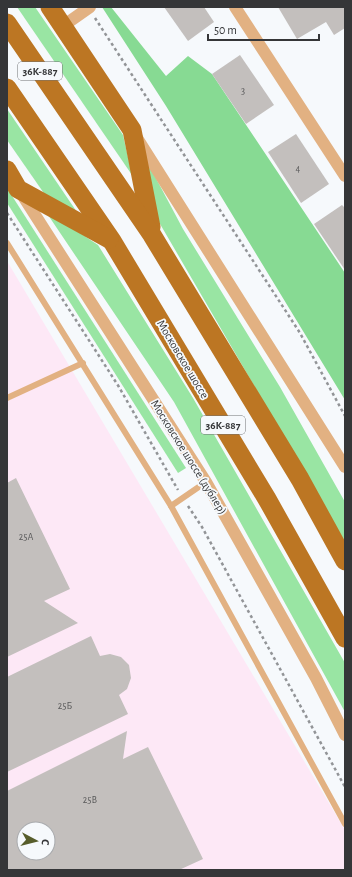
<svg xmlns="http://www.w3.org/2000/svg" width="352" height="877" viewBox="0 0 352 877" font-family="'Alegreya Sans',sans-serif">
<style>
.commercial{fill:#fde8f6;fill-rule:evenodd}
.green{fill:#99e5a3}
.forest{fill:#87da93}
.building{fill:#c3bfbd;fill-rule:evenodd}
.lines{fill:none;stroke-linecap:round;stroke-linejoin:round}
.path{stroke:#929497;stroke-width:2.5;stroke-dasharray:3 3;stroke-linecap:butt}
.service{stroke:#e2b182;stroke-width:6}
.minor{stroke:#e2b182;stroke-width:12}
.primary{stroke:#bc7623;stroke-width:19}
.labels{text-anchor:middle;stroke-width:3.5;stroke-linejoin:round;paint-order:stroke}
.number-label{font-size:10px;fill:#585859}
.shield{fill:#f6f9fc;stroke:#6f7073;stroke-width:1}
.shield-label{font-size:11px;font-weight:bold;fill:#353638}
.street-label{font-size:12px;fill:#353638;stroke:#f6f9fc}
</style>
<rect width="100%" height="100%" fill="#f6f9fc"/>
<path class="commercial" d="M 7,261 L 345,830 L 345,870 L 7,870 ZM 24,829 L 48,829 L 48,853 L 24,853 Z"/>
<g class="green">
<polygon points="17,7 35,7 123,135 132,175"/>
<polygon points="7,109 81,218 50,202 7,140"/>
<polygon points="142,152 183,229 280,387 345,502 345,542 156,217"/>
<polygon points="7,188 186,468 178,473 7,203"/>
<polygon points="44,209 98,245 193,398 345,663 345,712 174,402"/>
</g>
<polygon class="forest" points="102,7 111,7 166,76 188,56 212,74 345,273 345,400 166,106"/>
<g class="building">
<polygon points="164,7 204,7 214,22 188,41"/>
<polygon points="278,7 345,7 345,28 334,35 326,22 297,39"/>
<polygon points="240,55 274,105 246,124 212,74"/>
<polygon points="296,134 329,184 301,203 268,152"/>
<polygon points="342,205 345,208 345,270 314,224"/>
<polygon points="16,478 70,589 44,601 78,623 7,657 7,483"/>
<polygon points="91,636 100,656 110,654 121,657 129,665 131,678 127,689 119,695 128,714 7,772 7,677"/>
<path d="M 127,731 L 123,759 L 148,747 L 203,859 L 179,870 L 7,870 L 7,791 ZM 24,829 L 48,829 L 48,853 L 24,853 Z"/>
</g>
<g class="lines">
<g class="path">
<polyline points="95,18 300,333 345,416"/>
<polyline points="7,213 119,387 178,490"/>
<polyline points="188,506 202,527 345,787"/>
</g>
<g class="service">
<polyline points="7,243 171,506 345,824"/>
<polyline points="7,398 83,363"/>
<polyline points="171,506 206,482"/>
</g>
<g class="minor">
<polyline points="235,7 345,176"/>
<polyline points="63,26 90,7"/>
<polyline points="137,138 345,467"/>
<polyline points="21,193 206,482 316,678 345,735"/>
</g>
<g class="primary">
<polyline points="50,7 132,130 151,227"/>
<polyline points="7,23 152,235 300,479 345,561"/>
<polyline points="7,88 112,241 267,499 345,638"/>
<polyline points="7,170 18,189 109,239"/>
</g>
</g>
<g class="labels">
<g class="number-label">
<text x="243" y="94">3</text>
<text x="298" y="172">4</text>
<text x="26" y="540">25А</text>
<text x="65" y="709">25Б</text>
<text x="90" y="803">25В</text>
</g>
<g class="shield">
<rect x="18" y="62" width="44" height="18" rx="3"/>
<rect x="201" y="416" width="44" height="18" rx="3"/>
</g>
<g class="shield-label">
<text x="40" y="75">36К-887</text>
<text x="223" y="429">36К-887</text>
</g>
<g class="street-label">
<text transform="translate(183 359) rotate(59)" y="4">Московское шоссе</text>
<text transform="translate(189 457) rotate(58)" y="4">Московское шоссе (дублер)</text>
</g>
</g>
<rect width="352" height="877" fill="none" stroke="#353638" stroke-width="16"/>
<g transform="translate(36 841) rotate(97)"><circle r="19" fill="#f6f9fc" stroke="#a9abae"/>
<path d="M0-3L7 15L0 10L-7 15Z" fill="#575d2b"/>
<text y="-6" font-size="11" font-weight="bold" text-anchor="middle" fill="#353638">С</text>
</g>
<path d="M208 34v6h111v-6" fill="none" stroke="#353638" stroke-width="2"/>
<text x="214" y="34" font-size="12" fill="#353638" stroke="#f6f9fc" stroke-width="3" paint-order="stroke">50 m</text>
</svg>
